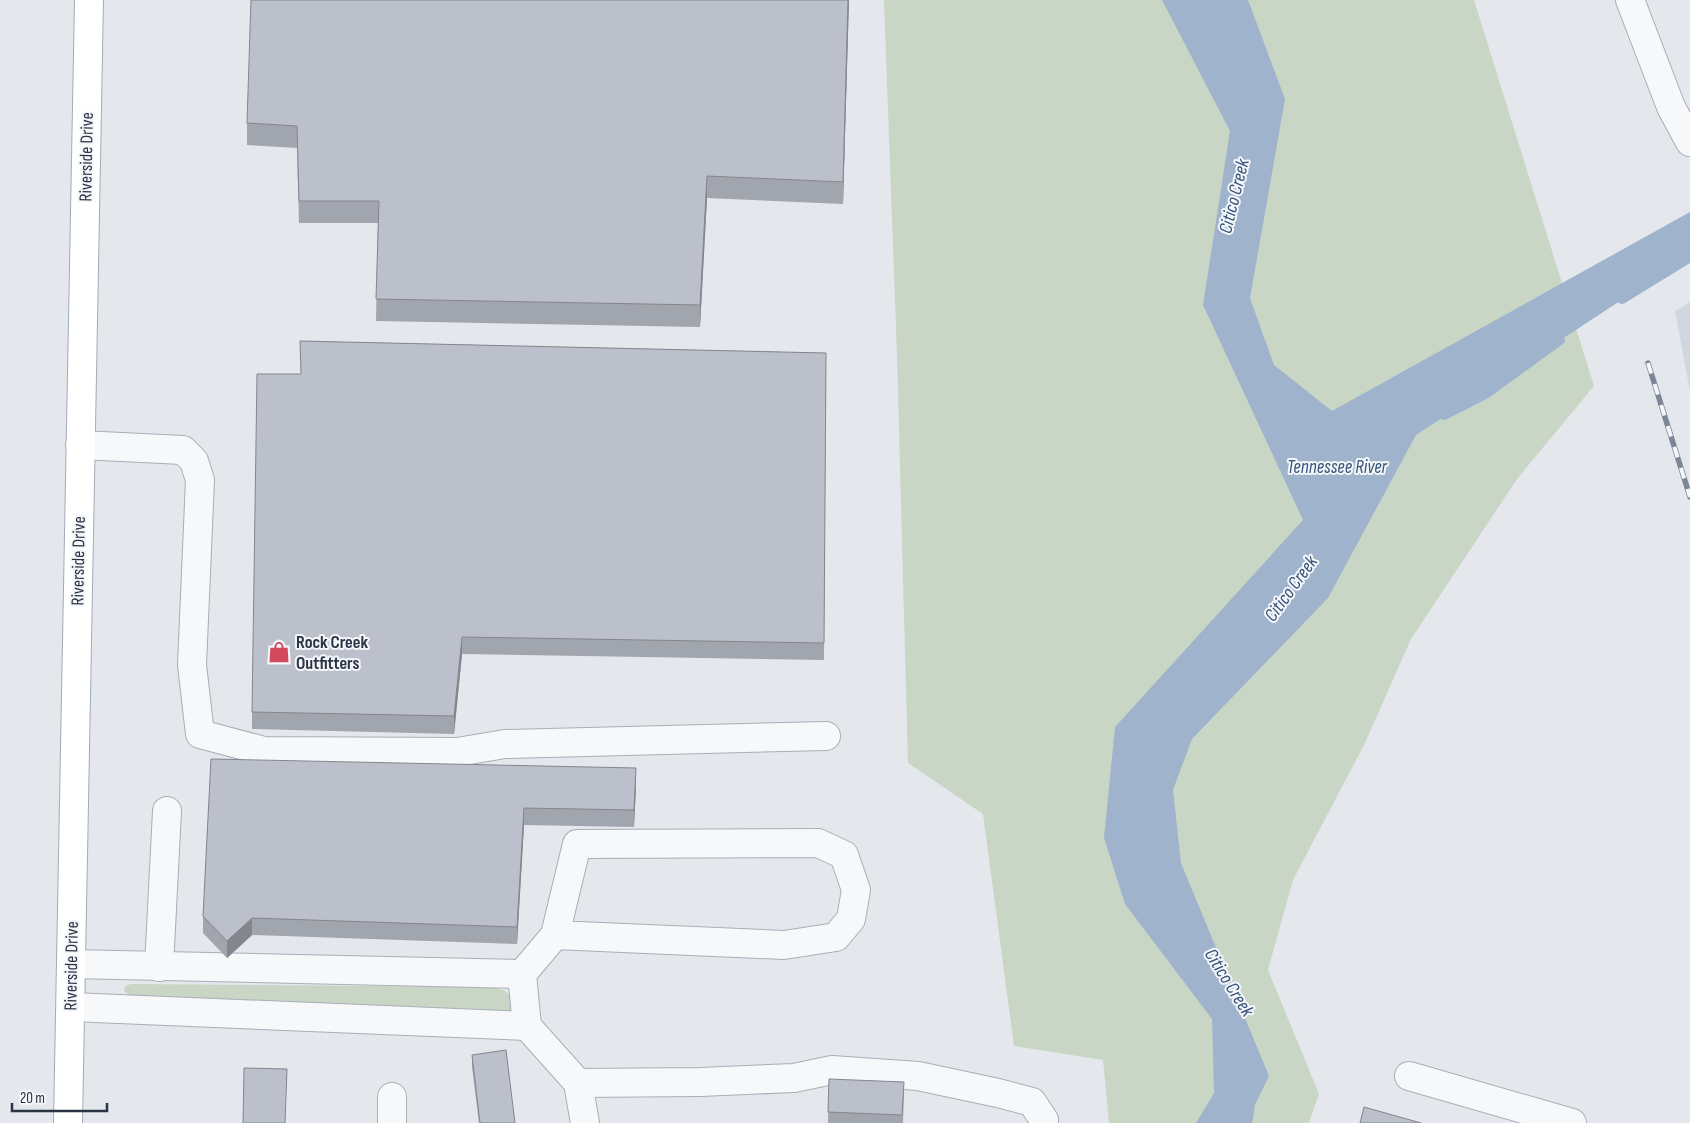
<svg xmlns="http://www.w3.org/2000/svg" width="1690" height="1123" viewBox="0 0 1690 1123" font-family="'Sofia Sans Condensed',sans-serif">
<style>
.built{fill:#d2d6de}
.green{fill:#c9d6c5}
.water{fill:#9fb4cc}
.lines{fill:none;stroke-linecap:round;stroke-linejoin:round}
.stream{stroke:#9fb4cc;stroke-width:10}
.minor-casing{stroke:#a9aeb7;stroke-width:30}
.major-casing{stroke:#a3abb8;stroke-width:30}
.minor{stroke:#f7f8fa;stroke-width:28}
.major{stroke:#fff;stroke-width:28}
.rail-casing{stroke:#7d8696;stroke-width:5.5}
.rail{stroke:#f4f6f9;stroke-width:4;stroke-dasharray:11;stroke-linecap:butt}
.wall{fill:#a1a5ae}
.shaded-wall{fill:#83868d}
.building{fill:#bbc0ca;stroke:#83868d}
.labels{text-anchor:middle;stroke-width:4;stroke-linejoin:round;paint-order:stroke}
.street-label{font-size:18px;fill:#2b3445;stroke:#f4f6f9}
.poi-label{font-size:18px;font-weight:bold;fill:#2b3445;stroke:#f4f6f9;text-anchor:start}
.water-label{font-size:19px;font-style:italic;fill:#34527a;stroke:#f4f6f9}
</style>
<rect width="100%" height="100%" fill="#e4e7ec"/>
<polygon class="built" points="1690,302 1690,392 1675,311"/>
<g class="green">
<polygon points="884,0 1474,0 1594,386 1517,479 1411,639 1364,745 1293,880 1268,970 1319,1094 1309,1123 1109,1123 1103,1060 1014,1046 983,814 908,763 897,355"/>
<polygon points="131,984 492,987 505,991 515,1000 515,1010 507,1017 137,1000 124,991 125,986"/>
</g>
<polygon class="water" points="1162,0 1248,0 1285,99 1250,298 1274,365 1332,411 1690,212 1690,255 1416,435 1328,598 1192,739 1173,790 1181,863 1269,1076 1246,1123 1196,1123 1214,1093 1212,1019 1125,904 1104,838 1115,727 1303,520 1203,305 1230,131"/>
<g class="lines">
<g class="stream">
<polyline points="1622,299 1690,257"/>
<polyline points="1444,415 1487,393 1560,340"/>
<polyline points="1246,1123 1248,1119 1250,1103"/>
</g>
<g class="minor-casing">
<g id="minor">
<polyline points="1630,0 1671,107 1690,142"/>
<polyline points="80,445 183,450 194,461 200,480 192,665 200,734 264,751 457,752 505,744 826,736"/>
<polyline points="555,935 784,945 836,937 851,919 856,890 844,855 818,843 577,844 555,935 522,974 527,1026 578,1083 585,1123"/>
<polyline points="71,964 522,974"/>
<polyline points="159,967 167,811"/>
<polyline points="71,1007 527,1026"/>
<polyline points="1409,1076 1572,1123"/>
<polyline points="578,1083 700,1082 794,1078 832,1070 918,1076 998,1093 1032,1102 1044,1120 1043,1123"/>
<polyline points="392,1097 392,1123"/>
</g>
</g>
<g class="major-casing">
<polyline id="major" points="68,1123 89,0"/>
</g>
<use href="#minor" class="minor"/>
<use href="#major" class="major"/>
<g class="rail-casing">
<polyline id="rail" points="1648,363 1690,497"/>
</g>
<use href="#rail" class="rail"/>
</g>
<g class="wall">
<polygon points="849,0 843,204 707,198 700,327 376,321 378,223 299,223 297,148 247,145 247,123"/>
<polygon points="300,341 826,353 824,660 462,654 454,734 252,729 252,712 301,374"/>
<polygon points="211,759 636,786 634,827 524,825 517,944 252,935 227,958 203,933 203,916"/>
<polygon points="472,1055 515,1123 479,1123 472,1067"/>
<polygon points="829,1079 904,1094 903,1123 828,1123"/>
</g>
<g class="shaded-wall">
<polygon points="848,0 849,0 843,204 843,182"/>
<polygon points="707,176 707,198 700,327 700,305"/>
<polygon points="462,637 462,654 454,734 454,716"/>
<polygon points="636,768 636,786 634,827 634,810"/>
<polygon points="524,808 524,825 517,944 517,927"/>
<polygon points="252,918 252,935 227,958 227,941"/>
</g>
<g class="building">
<polygon points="251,0 848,0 843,182 707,176 700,305 376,299 379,201 299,201 297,126 247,123"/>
<polygon points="300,341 826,353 824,643 462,637 454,716 252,712 257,374 301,374"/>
<polygon points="211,759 636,768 634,810 524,808 517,927 252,918 227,941 203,916"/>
<polygon points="506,1050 515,1123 480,1123 472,1055"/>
<polygon points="244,1068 287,1069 285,1123 243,1123"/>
<polygon points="829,1079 904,1082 902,1115 828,1112"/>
<polygon points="1364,1107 1421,1123 1360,1123"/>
</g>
<defs>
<g id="shop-bare" transform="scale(1.725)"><path d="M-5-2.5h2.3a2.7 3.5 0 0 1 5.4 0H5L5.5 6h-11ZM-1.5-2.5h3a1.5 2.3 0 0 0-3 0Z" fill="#d1495b" stroke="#f4f6f9" stroke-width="2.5" paint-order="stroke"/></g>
</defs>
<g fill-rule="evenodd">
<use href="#shop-bare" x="279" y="652"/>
</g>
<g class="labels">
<g class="street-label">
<text transform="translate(86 157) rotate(-89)" y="6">Riverside Drive</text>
<text transform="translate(78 561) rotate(-89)" y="6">Riverside Drive</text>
<text transform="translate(71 966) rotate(-89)" y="6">Riverside Drive</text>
</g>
<g class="poi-label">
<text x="296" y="648">Rock Creek<tspan x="296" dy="21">Outfitters</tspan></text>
</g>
<g class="water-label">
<text transform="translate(1233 196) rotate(-76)" y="7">Citico Creek</text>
<text x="1337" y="473">Tennessee River</text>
<text transform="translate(1290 588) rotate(-54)" y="7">Citico Creek</text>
<text transform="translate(1230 982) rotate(58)" y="7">Citico Creek</text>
</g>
</g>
<path d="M12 1103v8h95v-8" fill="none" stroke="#2b3445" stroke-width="2.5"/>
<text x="20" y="1103" font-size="15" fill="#2b3445" stroke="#f4f6f9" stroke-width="4" paint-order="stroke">20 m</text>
</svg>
